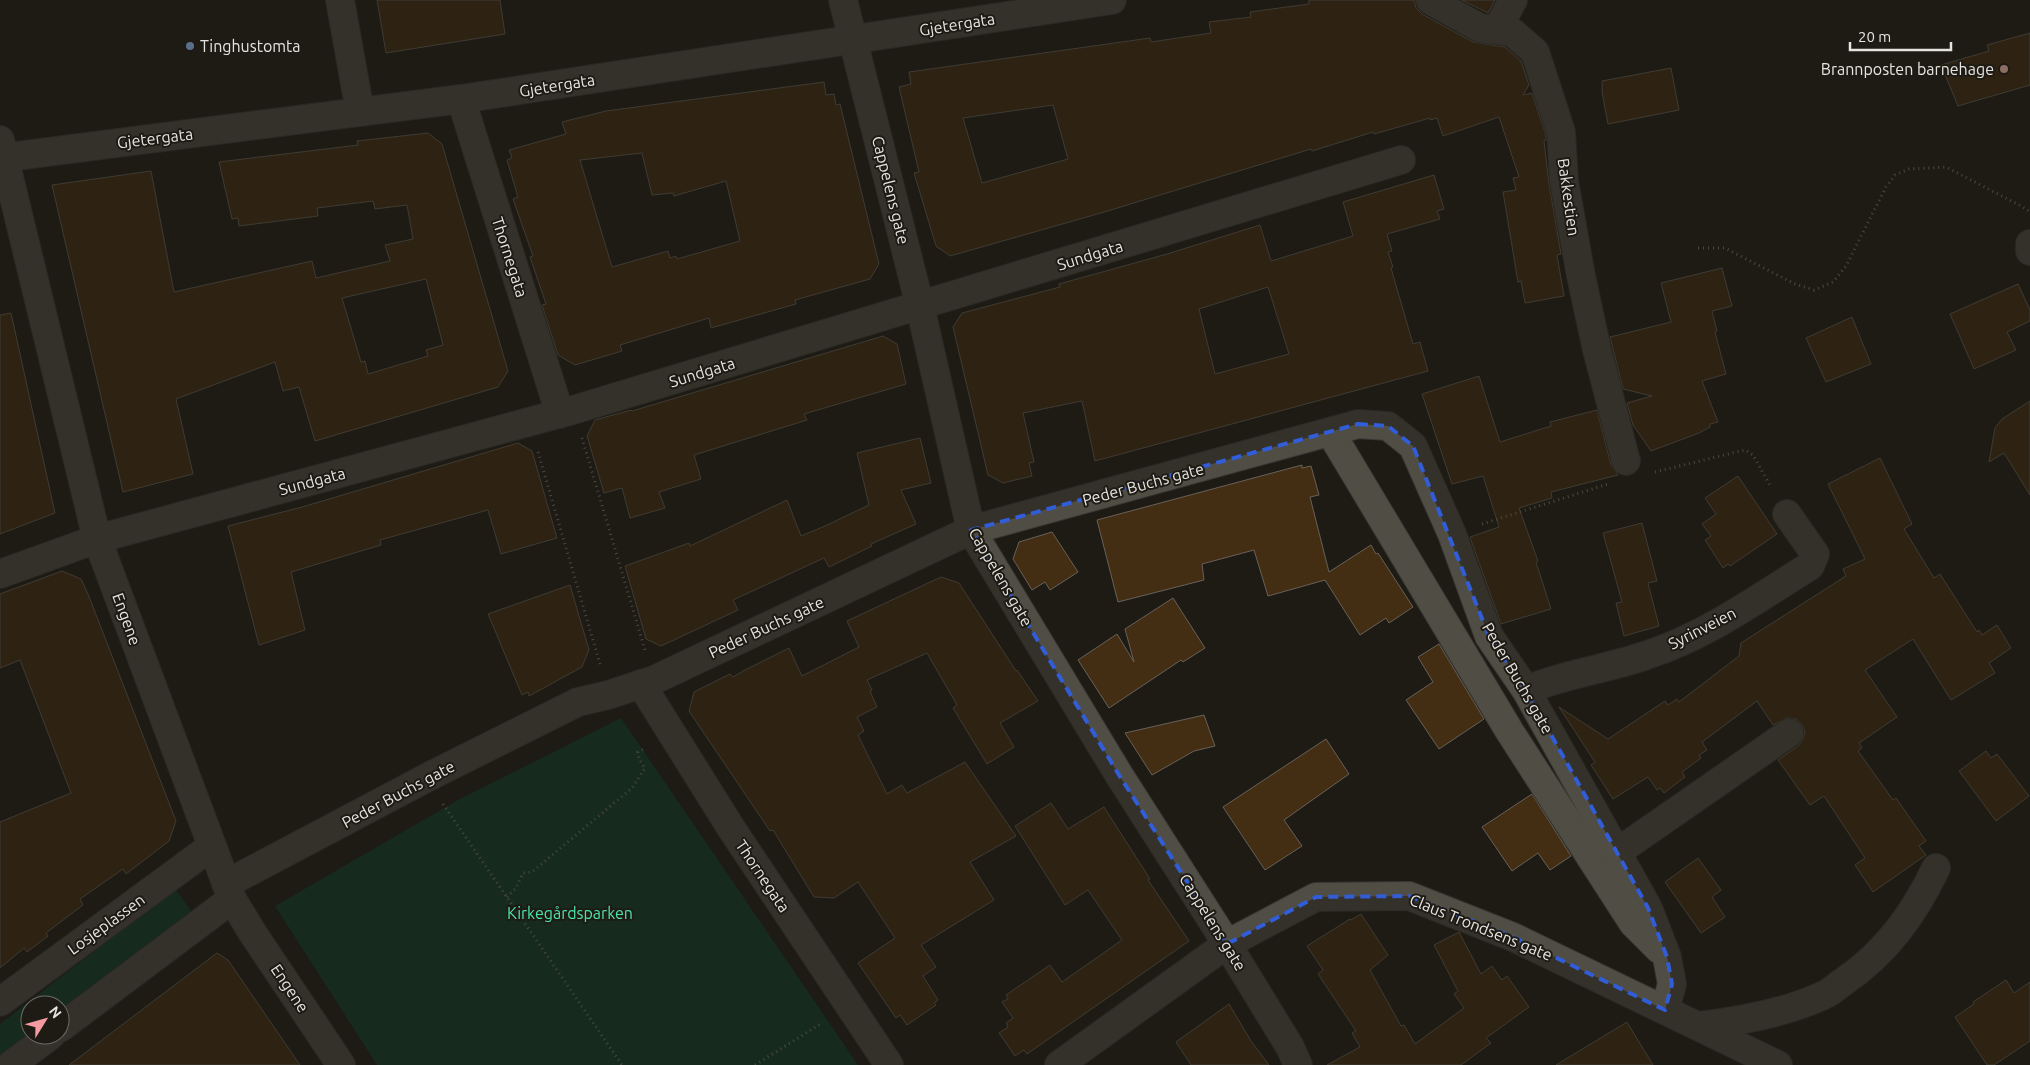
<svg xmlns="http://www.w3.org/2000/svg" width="2030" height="1065" viewBox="0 0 2030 1065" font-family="Ubuntu,sans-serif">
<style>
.green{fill:#103c2a}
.building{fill:#432e13;stroke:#68615a;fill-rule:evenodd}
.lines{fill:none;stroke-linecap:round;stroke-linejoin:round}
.minor-casing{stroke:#383733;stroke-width:30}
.path{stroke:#807e78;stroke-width:3;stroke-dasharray:1 4;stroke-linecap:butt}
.minor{stroke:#4f4d44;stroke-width:28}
.marked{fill:none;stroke:#315dd9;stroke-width:4;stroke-dasharray:10 6;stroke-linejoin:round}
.service-dot{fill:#5c6f8a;stroke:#1d1b14;stroke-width:2}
.education-dot{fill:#8d6e63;stroke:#1d1b14;stroke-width:2}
.labels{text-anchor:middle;stroke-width:4;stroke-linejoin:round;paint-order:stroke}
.street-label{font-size:16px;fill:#e6e4df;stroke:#1d1b14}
.poi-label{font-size:16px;fill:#e6e4df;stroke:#1d1b14;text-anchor:start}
.park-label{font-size:16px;fill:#4be5a7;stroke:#1d1b14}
</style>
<rect width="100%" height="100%" fill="#1d1b14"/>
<g class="green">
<polygon points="621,718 858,1065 377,1065 275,906 458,800"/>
<polygon points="175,889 192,912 60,1012 60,1005 30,1005 30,1035 0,1057 0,1024"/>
</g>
<g class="building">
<polygon points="377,0 500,0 505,34 386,53"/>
<path d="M 1309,0 L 1414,0 L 1416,8 L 1422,14 L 1473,42 L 1505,47 L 1521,61 L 1529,85 L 1523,95 L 1532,93 L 1546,135 L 1546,140 L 1544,141 L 1549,184 L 1561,254 L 1557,255 L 1564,296 L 1525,303 L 1521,281 L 1518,282 L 1503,192 L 1516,190 L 1513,178 L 1519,177 L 1499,117 L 1443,136 L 1437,118 L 1430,120 L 1430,118 L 1374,134 L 1373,132 L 1312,151 L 1311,149 L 1101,213 L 950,256 L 936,246 L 914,173 L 919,172 L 899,87 L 911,84 L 909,72 L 1150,38 L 1151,42 L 1211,33 L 1209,22 L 1251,17 L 1250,12 L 1309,4 ZM 1053,105 L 1068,159 L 982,183 L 963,118 Z"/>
<polygon points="1462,0 1495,0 1488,13"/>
<polygon points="2030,33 2030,85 1958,106 1941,65 1989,51 1987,45"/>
<polygon points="1671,68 1679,110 1608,124 1602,92 1602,81"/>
<path d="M 824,82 L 826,95 L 834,94 L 836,105 L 840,104 L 879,264 L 870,279 L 795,300 L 796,304 L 711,328 L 709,318 L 620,345 L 622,351 L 575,365 L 558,355 L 542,305 L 546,304 L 530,257 L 533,256 L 513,199 L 518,197 L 507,160 L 512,158 L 509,150 L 566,134 L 562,122 L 606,111 ZM 642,153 L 652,195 L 673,193 L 674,196 L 726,181 L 740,241 L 677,259 L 676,256 L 670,258 L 668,251 L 612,267 L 580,160 Z"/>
<path d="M 428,133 L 442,144 L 508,371 L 498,387 L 315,441 L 299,387 L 283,391 L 275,362 L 176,399 L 193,474 L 123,492 L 52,185 L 151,171 L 174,292 L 312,261 L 316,278 L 390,261 L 385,245 L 413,239 L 407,205 L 375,209 L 373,201 L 317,208 L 318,216 L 239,226 L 238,218 L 232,219 L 219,162 L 358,145 L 357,141 ZM 426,279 L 443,345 L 426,350 L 428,356 L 368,374 L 365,361 L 361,362 L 342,298 Z"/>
<path d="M 1434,175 L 1444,209 L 1437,211 L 1440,219 L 1387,234 L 1392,251 L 1388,252 L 1393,267 L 1391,268 L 1413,344 L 1420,342 L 1428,371 L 1095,461 L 1082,401 L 1023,413 L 1034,462 L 1029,463 L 1032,476 L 1003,483 L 988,475 L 953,327 L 962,313 L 1060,287 L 1059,284 L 1167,254 L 1260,225 L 1271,261 L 1353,236 L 1343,202 ZM 1268,287 L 1289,354 L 1215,374 L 1199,309 Z"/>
<polygon points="1722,268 1732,306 1712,311 1717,331 1715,332 1726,374 1702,381 1718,422 1710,424 1710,427 1699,433 1651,451 1633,425 1627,403 1652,396 1623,389 1610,337 1671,322 1661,283"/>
<polygon points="2018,284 2030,310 2030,321 2007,332 2016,350 1974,369 1950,314"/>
<polygon points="11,313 55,513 0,534 0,315"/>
<polygon points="1852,317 1871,364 1826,382 1806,338"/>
<polygon points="883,336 897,344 906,384 804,414 807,420 694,455 701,479 659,492 665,508 630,518 622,488 604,493 587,436 595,420 631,410 632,411"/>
<polygon points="1479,376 1500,442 1551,426 1550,422 1597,410 1611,465 1618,475 1551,492 1552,498 1519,508 1538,561 1536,562 1551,609 1501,624 1470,537 1499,527 1483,476 1452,484 1422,394"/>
<polygon points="2030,401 2030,495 2004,453 1989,462 1995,428 2002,419"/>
<polygon points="920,438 931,483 901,490 916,524 871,544 872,546 829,567 824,558 733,600 738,610 661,646 646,639 625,566 689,543 690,546 787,500 801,536 825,526 869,505 857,453"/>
<polygon points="518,443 532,451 557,538 501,554 488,510 380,540 381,545 291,572 305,630 259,645 228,526 302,507"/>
<polygon points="1880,458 1912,524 1904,529 1934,578 1940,574 1977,632 1979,630 1982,635 1997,625 2011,648 1989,663 1995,673 1951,700 1913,639 1865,670 1897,717 1859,743 1862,748 1858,751 1893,800 1896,798 1926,841 1919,846 1926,855 1873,892 1855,865 1865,858 1824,796 1810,805 1778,760 1798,746 1803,739 1805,732 1802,725 1796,719 1787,718 1773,725 1757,701 1702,742 1707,750 1699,755 1701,758 1682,772 1685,777 1664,793 1660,788 1657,790 1648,777 1613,799 1591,765 1595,762 1559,707 1608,739 1665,701 1668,705 1677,699 1679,702 1739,656 1741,643 1846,576 1843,569 1865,559 1828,484"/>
<polygon points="1302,465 1302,468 1311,466 1319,495 1310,497 1329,572 1371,545 1376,554 1378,553 1413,607 1389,623 1386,618 1360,635 1325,580 1268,596 1254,550 1202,564 1204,580 1118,602 1097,520"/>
<polygon points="1738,476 1777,534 1730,566 1728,564 1723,568 1705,540 1711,536 1702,524 1716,514 1705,498"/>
<polygon points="1642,523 1657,581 1648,583 1659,626 1624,636 1616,603 1622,602 1603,533"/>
<polygon points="1052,532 1078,572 1050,590 1045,582 1032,590 1013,559 1019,542"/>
<polygon points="62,571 81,579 88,594 176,821 169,841 126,874 123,869 80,899 83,905 46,933 48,936 27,952 24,948 0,968 0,822 71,793 20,660 0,668 0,594"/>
<polygon points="941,577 959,583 1016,671 1017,670 1038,701 1000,723 1014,747 987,764 953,708 957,705 927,653 867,680 872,690 870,691 877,707 857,717 864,731 858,735 887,794 902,785 907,793 965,762 1016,836 970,862 994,900 921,945 936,967 923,976 938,1000 934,1003 936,1005 907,1025 900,1015 896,1018 858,963 895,938 858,882 834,898 814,897 773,830 770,831 689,711 694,692 730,674 733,677 743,671 789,648 802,676 859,647 847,621"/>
<polygon points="570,585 589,650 582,667 529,696 528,692 522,695 488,614"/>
<polygon points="1173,598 1205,648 1183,662 1181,660 1109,708 1078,660 1117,634 1134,662 1125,629"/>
<polygon points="1439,644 1484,719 1439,749 1406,700 1433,682 1418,657"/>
<polygon points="1204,715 1215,746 1194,751 1152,775 1125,733"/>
<polygon points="1326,739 1349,774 1284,820 1302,846 1265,870 1223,807"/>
<polygon points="1986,751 1991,758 1997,754 2029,796 1996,821 1959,771"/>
<polygon points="1532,794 1571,856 1550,870 1538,853 1512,871 1482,827"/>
<polygon points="1051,803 1068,829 1104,807 1150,879 1148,880 1189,941 1027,1054 1024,1050 1015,1056 999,1033 1008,1027 1006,1023 1013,1018 1002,1002 1008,999 1006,995 1050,965 1062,982 1122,940 1088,890 1065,905 1015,826"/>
<polygon points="1698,858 1721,890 1712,897 1725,917 1701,933 1665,882"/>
<polygon points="1361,914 1388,955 1370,970 1401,1026 1404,1025 1415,1044 1464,1008 1454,994 1458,991 1434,945 1459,932 1481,974 1492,966 1502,980 1507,976 1529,1007 1486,1038 1491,1043 1461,1065 1327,1065 1360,1047 1352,1033 1356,1031 1318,974 1323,970 1307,946 1350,919 1351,920"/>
<polygon points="217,953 228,960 300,1065 69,1065"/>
<polygon points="2006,980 2014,993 2030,982 2030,1041 1994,1065 1987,1065 1955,1017 1974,1004 1973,1002"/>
<polygon points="1229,1004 1251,1041 1269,1065 1191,1065 1176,1042"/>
<polygon points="1627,1022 1653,1065 1556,1065"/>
</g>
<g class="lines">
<g class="minor-casing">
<g id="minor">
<polyline points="340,0 360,112"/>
<polyline points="843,0 920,306 971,530 1119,775 1227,944 1290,1047 1298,1065"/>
<polyline points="1430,0 1480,28 1512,32 1535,52 1561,132 1564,181 1581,276 1597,350 1626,461"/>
<polyline points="1497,30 1513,0"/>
<polyline points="461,99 560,414"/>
<polyline points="0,140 88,502 97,539 105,560 232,899 252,932 341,1065"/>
<polyline points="0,158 461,99 1112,0"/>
<polyline points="2030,244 2030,251"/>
<polyline points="1331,433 1510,732 1633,923 1659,949"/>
<polyline points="0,574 97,539 573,410 1401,160"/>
<polyline points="641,684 731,828 889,1065"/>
<path d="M 1526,690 C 1565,674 1607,669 1647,655 C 1706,636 1758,598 1810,566 L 1815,554 L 1787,514"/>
<polyline points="1616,853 1789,733"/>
<polyline points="226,884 430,776 578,702 608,695 654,680 971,530 1358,424 1388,426 1413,446 1452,534 1489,636 1526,690 1648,908 1667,957 1672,984 1665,1010"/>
<polyline points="0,1002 212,846"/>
<path d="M 1699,1026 C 1741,1021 1786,1013 1824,995 C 1831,992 1837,986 1843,982 C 1886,953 1914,914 1936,868"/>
<polyline points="60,1028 232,899"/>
<polyline points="11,1065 51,1035"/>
<polyline points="1059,1065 1227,944 1316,897 1409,896 1513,937 1778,1065"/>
</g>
</g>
<g class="path">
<polyline points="1698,248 1725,248 1795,284 1814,290 1833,282 1846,266 1886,187 1895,175 1909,169 1946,167 2021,206 2030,212"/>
<polyline points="582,438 645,650"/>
<polyline points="538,452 600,664"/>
<polyline points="1655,472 1745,450 1753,455 1771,487"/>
<polyline points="1482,524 1608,484"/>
<polyline points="443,804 622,1065"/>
<polyline points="507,897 516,888 523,873 532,872 632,788 645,768 639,759 638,752 644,749"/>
<polyline points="755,1065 822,1023"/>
</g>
<use href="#minor" class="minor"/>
</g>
<path d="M0 0H2030V1065H0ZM 1358,424 L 1388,426 L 1413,446 L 1489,636 L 1526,690 L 1648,908 L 1667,957 L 1672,984 L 1665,1010 L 1513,937 L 1409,896 L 1316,897 L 1227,944 L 1119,775 L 971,530 Z" fill="#1d1b14" fill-opacity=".55" fill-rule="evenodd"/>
<path class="marked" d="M 1358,424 L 1388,426 L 1413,446 L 1489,636 L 1526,690 L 1648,908 L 1667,957 L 1672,984 L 1665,1010 L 1513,937 L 1409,896 L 1316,897 L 1227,944 L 1119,775 L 971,530 Z"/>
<circle class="service-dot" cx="190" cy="46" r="5"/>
<circle class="education-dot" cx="2004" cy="69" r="5"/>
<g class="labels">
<g class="street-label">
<text transform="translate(957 24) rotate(-9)" y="6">Gjetergata</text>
<text transform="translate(557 85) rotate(-9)" y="6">Gjetergata</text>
<text transform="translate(155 138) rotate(-7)" y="6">Gjetergata</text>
<text transform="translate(891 190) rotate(76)" y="6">Cappelens gate</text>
<text transform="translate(1569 197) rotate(82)" y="6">Bakkestien</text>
<text transform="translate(1090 255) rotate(-17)" y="6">Sundgata</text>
<text transform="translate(510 257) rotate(72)" y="6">Thornegata</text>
<text transform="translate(702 372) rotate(-17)" y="6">Sundgata</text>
<text transform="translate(312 481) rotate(-15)" y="6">Sundgata</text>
<text transform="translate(1143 484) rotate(-15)" y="6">Peder Buchs gate</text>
<text transform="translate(1001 577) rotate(60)" y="6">Cappelens gate</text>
<text transform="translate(127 619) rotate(70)" y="6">Engene</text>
<text transform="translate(766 627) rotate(-25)" y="6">Peder Buchs gate</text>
<text transform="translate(1702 628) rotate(-27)" y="6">Syrinveien</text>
<text transform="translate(1518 678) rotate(60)" y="6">Peder Buchs gate</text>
<text transform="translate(398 794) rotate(-28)" y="6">Peder Buchs gate</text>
<text transform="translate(763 876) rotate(56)" y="6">Thornegata</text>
<text transform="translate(1213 922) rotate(58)" y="6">Cappelens gate</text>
<text transform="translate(106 924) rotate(-36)" y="6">Losjeplassen</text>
<text transform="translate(1481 927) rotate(22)" y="6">Claus Trondsens gate</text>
<text transform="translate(290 988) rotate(56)" y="6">Engene</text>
</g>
<g class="poi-label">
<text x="200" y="52">Tinghustomta</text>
<text x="1994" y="75" text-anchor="end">Brannposten barnehage</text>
</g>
<g class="park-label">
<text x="570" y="919">Kirkegårdsparken</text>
</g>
</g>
<g transform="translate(45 1020) rotate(53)"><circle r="24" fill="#1d1b14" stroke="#6d6b65"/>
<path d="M0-4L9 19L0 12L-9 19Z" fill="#f49aa1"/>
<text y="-8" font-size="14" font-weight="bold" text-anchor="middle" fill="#e6e4df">N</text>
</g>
<path d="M1850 42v8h101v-8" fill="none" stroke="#e6e4df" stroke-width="2.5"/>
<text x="1858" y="42" font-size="15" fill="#e6e4df" stroke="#1d1b14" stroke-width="4" paint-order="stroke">20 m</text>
</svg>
